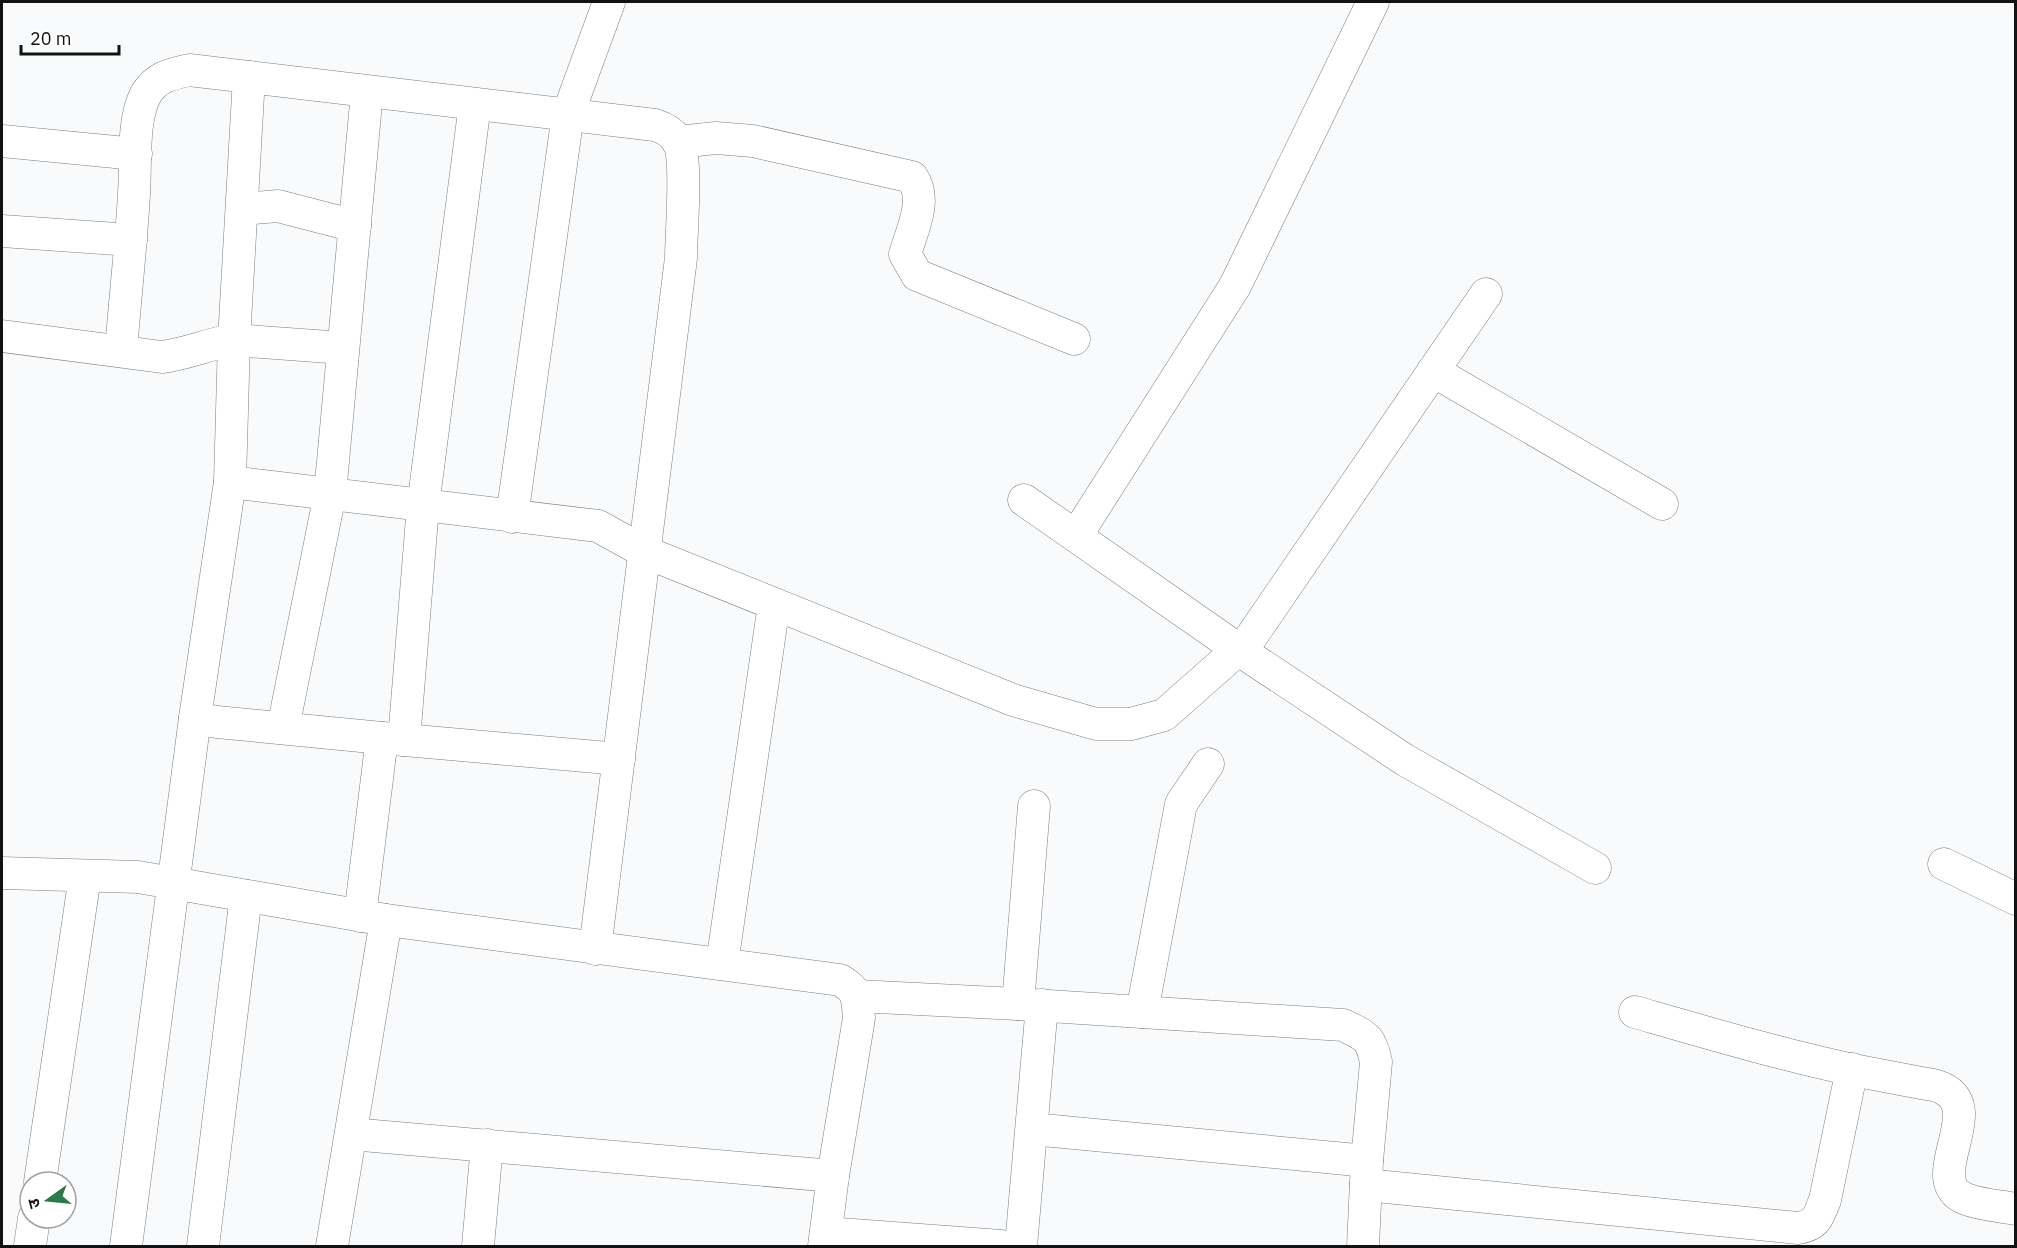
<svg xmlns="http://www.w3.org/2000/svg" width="2017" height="1248" viewBox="0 0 2017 1248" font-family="'IBM Plex Sans','Noto Sans Devanagari',sans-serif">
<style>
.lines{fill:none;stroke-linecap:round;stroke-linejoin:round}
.street-casing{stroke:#7d7d7f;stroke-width:33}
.street{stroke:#fff;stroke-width:32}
</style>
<rect width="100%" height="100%" fill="#f9fafb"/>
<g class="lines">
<g class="street-casing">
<g id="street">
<polyline points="249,77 234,340 230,482 195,718 217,722 382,738"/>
<polyline points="2,141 136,154"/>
<path d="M 678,142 L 716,138 L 753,141 L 912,177 C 928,200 912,230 905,254 L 917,275 L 1074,339"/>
<polyline points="242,209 278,206 355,226"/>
<polyline points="2,231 131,240"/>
<path d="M 2,336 L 162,357 C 187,354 210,343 234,340 L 343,348"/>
<path d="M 121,351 C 125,299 131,246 134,194 C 136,165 132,119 146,94 C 156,77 171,74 189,70 L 655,125 C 665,128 672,132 678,141 C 688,158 681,234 681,258 L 595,949"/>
<polyline points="1433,371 1662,504"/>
<polyline points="230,482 598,526 645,552 1013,700 1096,724 1131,724 1164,715 1249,640 1486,294"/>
<polyline points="1024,500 1239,650 1405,760 1595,868"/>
<polyline points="512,517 568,114 609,2"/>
<polyline points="1076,536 1235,286 1373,2"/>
<polyline points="283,728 330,494 367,92"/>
<polyline points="404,740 423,506 475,104"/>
<polyline points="1944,864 2016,899"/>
<polyline points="2,873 138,877 386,920 332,1246"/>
<polyline points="360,916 382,738 619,759"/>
<path d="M 386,920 L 840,980 C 859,991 857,998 859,1018 L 833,1176 L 824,1246"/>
<polyline points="722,964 774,604"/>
<path d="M 857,996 L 1018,1004 L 1343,1025 C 1366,1036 1371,1037 1376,1062 L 1367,1161 L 1363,1246"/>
<polyline points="1018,1004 1034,806"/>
<polyline points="1142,1012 1181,804 1208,764"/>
<path d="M 1635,1012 C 1708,1033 1779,1054 1853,1070 C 1873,1074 1895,1078 1916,1082 C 1924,1084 1935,1084 1942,1088 C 1989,1110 1919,1180 1966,1199 C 1981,1205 2000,1206 2016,1209"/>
<polyline points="1032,1129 1367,1161"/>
<polyline points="351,1134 833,1176"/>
<polyline points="40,1182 85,876"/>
<path d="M 1366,1185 L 1798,1228 C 1817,1225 1818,1217 1825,1200 L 1852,1069"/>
<polyline points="826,1233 1001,1246"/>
<polyline points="30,1246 34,1218"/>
<polyline points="126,1246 195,718"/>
<polyline points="203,1246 246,896"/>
<polyline points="478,1246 487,1145"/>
<polyline points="1021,1246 1042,1005"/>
</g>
</g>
<use href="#street" class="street"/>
</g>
<rect width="2017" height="1248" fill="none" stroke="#121213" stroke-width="6"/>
<g transform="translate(48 1200) rotate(255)"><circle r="28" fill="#ffffff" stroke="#a0a0a1" stroke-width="1.5"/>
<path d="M0-4.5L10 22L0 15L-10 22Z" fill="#2c7949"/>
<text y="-9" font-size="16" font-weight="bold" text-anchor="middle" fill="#121213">उ</text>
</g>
<path d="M21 45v9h98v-9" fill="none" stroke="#121213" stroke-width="3"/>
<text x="30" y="45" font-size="18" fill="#121213" stroke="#ffffff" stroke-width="4.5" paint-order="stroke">20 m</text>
</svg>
